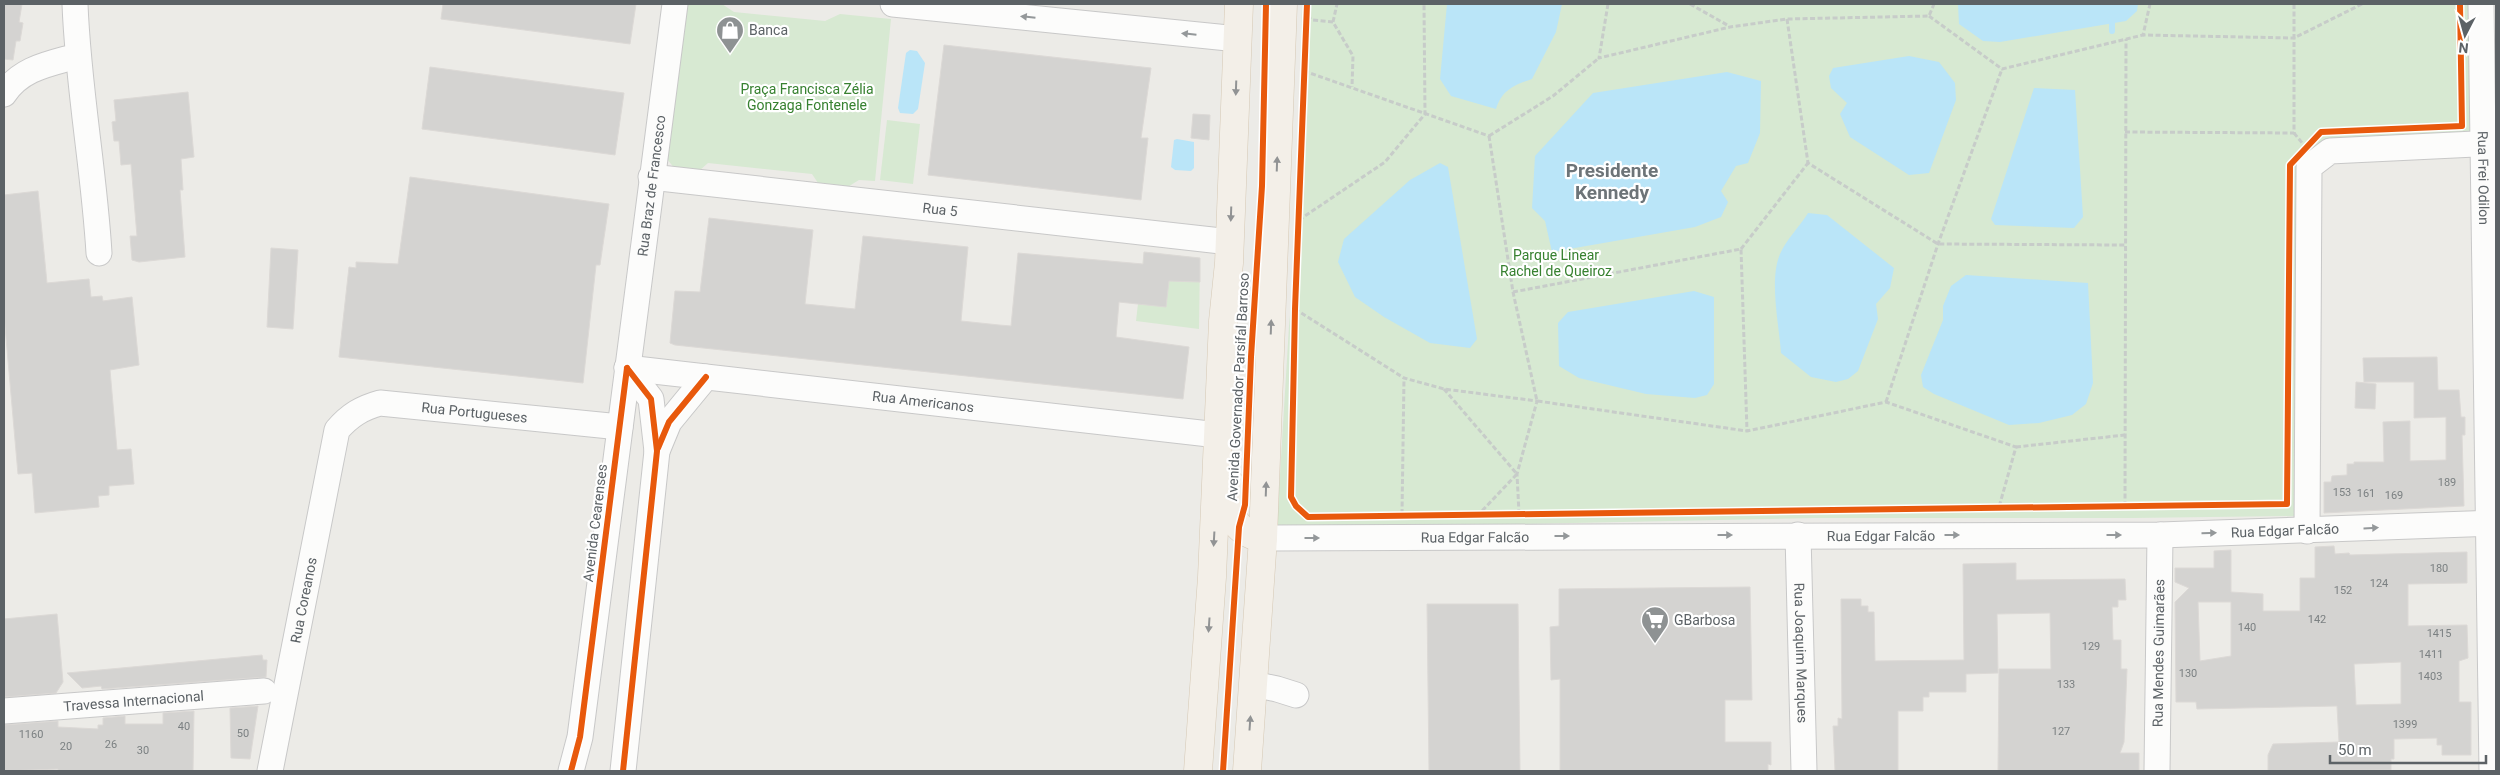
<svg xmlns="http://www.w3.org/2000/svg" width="2500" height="775" viewBox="0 0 2500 775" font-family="Roboto,sans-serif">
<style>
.green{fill:#d7e9d2}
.water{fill:#bae5f8}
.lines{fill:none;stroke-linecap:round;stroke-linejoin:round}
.stream{stroke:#bae5f8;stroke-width:6}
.building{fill:#d4d3d1;stroke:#dcd9d6;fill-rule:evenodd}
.minor-casing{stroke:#c8c8c8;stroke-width:27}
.major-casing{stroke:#d5c8b4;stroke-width:29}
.path{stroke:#c7ccc9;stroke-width:3;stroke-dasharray:5 2.5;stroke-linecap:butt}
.minor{stroke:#fcfcfb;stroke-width:25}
.major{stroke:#f3efe8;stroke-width:28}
.cycleway-casing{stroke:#fff;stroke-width:9}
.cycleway{stroke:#e8590c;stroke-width:6}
.oneway{fill:#94989a}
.oneway2{fill:#919394}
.labels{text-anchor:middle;stroke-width:4.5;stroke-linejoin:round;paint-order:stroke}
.number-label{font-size:11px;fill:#7b8082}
.poi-label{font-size:14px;fill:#5c6266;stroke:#fff;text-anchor:start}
.park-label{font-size:14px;fill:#378130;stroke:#fff}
.street-label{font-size:14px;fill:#5c6266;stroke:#fff}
.district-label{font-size:19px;font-weight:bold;fill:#6d7478;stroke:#fff}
</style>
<rect width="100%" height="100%" fill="#ecebe7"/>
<g class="green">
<polygon points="689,4 722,4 734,12 825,21 840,14 891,19 875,181 859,180 846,188 820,186 812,174 708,163 699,171 675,169 667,159 684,7"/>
<polygon points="1302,4 2471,4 2475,139 2299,169 2297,516 2132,518 1815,518 1281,529 1277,524 1289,326 1299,220 1296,212"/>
<polygon points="887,120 920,124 913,184 880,180"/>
<polygon points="1144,252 1200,258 1199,329 1136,321"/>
</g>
<g class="water">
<path d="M 1447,4 L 1562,4 L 1556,32 L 1532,79 C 1514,85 1502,90 1496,109 L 1451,96 L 1440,79 Z"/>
<polygon points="1958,4 2138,4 2137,11 2126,21 2000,42 1983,41 1959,24"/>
<polygon points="910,50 917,51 925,63 918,109 913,114 900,113 898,108 906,53"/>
<polygon points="1909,56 1939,62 1955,83 1956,100 1929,173 1909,175 1850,137 1840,114 1847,103 1831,88 1829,76 1833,68"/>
<polygon points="1727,72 1761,81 1760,133 1748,163 1736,166 1721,191 1728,202 1721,217 1695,227 1552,252 1545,221 1532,208 1535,156 1593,93"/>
<polygon points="2034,88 2075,90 2083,217 2074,228 1995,225 1991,219"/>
<polygon points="1177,139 1194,142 1194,168 1191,171 1175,170 1171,167 1174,140"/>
<polygon points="1440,163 1448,167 1477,339 1470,348 1430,343 1384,317 1355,297 1338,262 1344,239 1410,180"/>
<path d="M 1808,213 L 1827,215 L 1894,268 L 1890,288 L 1876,304 L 1878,319 L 1858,371 L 1848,379 L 1836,382 L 1811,377 L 1781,353 C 1779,324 1769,280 1780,254 C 1786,240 1800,226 1808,213 Z"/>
<polygon points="1966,275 2088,283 2093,383 2086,404 2072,415 2039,423 2009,425 1934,394 1923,387 1921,375 1943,320 1943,306 1951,286"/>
<polygon points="1694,291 1714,297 1714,384 1707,395 1695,398 1646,394 1579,378 1559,366 1558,323 1568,312"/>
</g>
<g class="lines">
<polyline class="stream" points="2112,4 2112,31"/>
</g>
<g class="building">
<polygon points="4,4 22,4 19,22 23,23 20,41 16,41 13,60 4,59"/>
<polygon points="443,4 636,4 630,44 441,19"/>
<polygon points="944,45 1151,68 1141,138 1148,138 1141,200 928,175"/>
<polygon points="430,67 624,93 615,155 422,129"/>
<polygon points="188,92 194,157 181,159 183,190 180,190 185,257 139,262 132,260 130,236 137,236 131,164 121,165 119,141 114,141 112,122 116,121 114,100"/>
<polygon points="1193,114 1210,115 1209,140 1191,138"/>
<polygon points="410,177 609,204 600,265 596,265 583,383 339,357 349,267 356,268 356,262 398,264"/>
<polygon points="38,191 47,283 89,279 91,297 102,296 103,301 132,297 139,365 110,370 117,450 131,449 134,484 109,486 109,495 98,496 99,507 35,513 32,473 18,474 4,315 4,195"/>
<polygon points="709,218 813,230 805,304 855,309 863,236 968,247 961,321 999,325 1011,326 1018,253 1143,264 1144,252 1200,258 1200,282 1169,281 1166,307 1119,302 1116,337 1189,347 1183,399 675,345 670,343 675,291 700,292"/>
<polygon points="271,248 298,250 293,329 267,327"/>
<polygon points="2437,357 2438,390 2459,390 2461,417 2465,417 2465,435 2462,435 2464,506 2324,513 2324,482 2331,482 2332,476 2347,475 2347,464 2354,464 2354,462 2384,462 2383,422 2410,421 2410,461 2446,460 2446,417 2414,418 2414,382 2364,382 2363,358"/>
<polygon points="2356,382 2376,384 2375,409 2355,408"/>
<path d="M 2334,546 L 2335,554 L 2349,553 L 2350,555 L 2467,552 L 2467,583 L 2408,584 L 2408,626 L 2467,625 L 2468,658 L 2459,661 L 2459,702 L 2471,702 L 2471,755 L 2442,755 L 2442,745 L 2437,745 L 2437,738 L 2394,739 L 2394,759 L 2391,759 L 2391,770 L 2268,771 L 2268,755 L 2273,744 L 2339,742 L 2337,706 L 2197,709 L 2196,702 L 2176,702 L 2175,602 L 2189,588 L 2175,582 L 2175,568 L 2214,568 L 2214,551 L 2231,550 L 2231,592 L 2263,594 L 2263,611 L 2300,611 L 2300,578 L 2315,578 L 2315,547 ZM 2198,602 L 2231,602 L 2231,656 L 2200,661 ZM 2401,662 L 2401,704 L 2356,705 L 2354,664 Z"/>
<polygon points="2016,563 2016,580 2125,579 2126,600 2118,600 2118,607 2112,607 2113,640 2121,640 2121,669 2127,669 2124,742 2120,753 2139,753 2139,771 1998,771 1999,669 2051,669 2050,613 1997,614 1998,673 1966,674 1966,692 1929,692 1929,697 1923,697 1923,711 1898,711 1898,771 1835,771 1833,726 1838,726 1838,718 1842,719 1841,599 1861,599 1861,606 1868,606 1868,612 1874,612 1875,661 1964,660 1963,564"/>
<polygon points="1750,587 1752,700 1725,700 1725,742 1771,742 1771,765 1768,764 1768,771 1560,771 1560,679 1551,680 1550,627 1559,626 1559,589"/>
<polygon points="1427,604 1518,604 1520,771 1429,771"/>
<polygon points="57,614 63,682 56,693 4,697 4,619"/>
<polygon points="262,655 263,660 267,660 266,677 102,689 101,686 82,688 67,673"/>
<polygon points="258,706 250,759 231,758 230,708"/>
<polygon points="194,711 193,771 58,771 58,769 4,771 4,725 58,721 58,727 98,729 98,725 103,725 103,718 125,716 125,724 163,724 163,713"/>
</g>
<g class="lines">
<g class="minor-casing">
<g id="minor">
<path d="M 75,4 C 78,87 94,169 99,253"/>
<polyline points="893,4 1238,39"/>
<path id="s1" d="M 2481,4 L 2492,771"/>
<path d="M 4,94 C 21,68 49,64 77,56"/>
<path id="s2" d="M 651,177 L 1230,242"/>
<path id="s3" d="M 627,368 L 1218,435"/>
<polyline points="657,451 669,422 706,377"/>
<polyline points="2307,531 2309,167 2330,151 2496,143"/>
<path id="s4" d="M 1798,535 L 1804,771"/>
<path id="s5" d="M 1263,538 L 2160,535 L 2496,523"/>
<polyline points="1253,684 1277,689 1296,695"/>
<path id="s6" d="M 4,711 L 264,691"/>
<path id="s7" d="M 270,771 L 337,430 C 350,415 362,408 380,403 L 620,427"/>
<path id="s8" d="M 571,771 L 580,737 L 675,4"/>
<polyline points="623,771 657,451 651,399 627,368"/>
<path id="s9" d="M 2157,771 L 2160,535"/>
</g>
</g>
<g class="major-casing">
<g id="major">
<path d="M 1229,482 C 1228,511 1231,532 1263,538"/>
<polyline points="1198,771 1212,577 1223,321 1229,263 1239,4"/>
<polyline points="1247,771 1263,538 1283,4"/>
</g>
</g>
<g class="path">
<polyline points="1608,4 1599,58 1730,27 1787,19 1929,16 1934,4"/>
<polyline points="1690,4 1729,26"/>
<polyline points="2294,4 2294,38 2362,4"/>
<polyline points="1307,16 1312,20 1333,22 1353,56 1352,87"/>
<polyline points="1929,16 2002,69 2143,35 2150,4"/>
<polyline points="1787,19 1808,163 1938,244 2125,245"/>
<polyline points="1333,22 1337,4"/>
<polyline points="1304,71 1489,136"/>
<polyline points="2125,132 2294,133 2294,38 2143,35"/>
<polyline points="2294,133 2303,144"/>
<polyline points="1489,136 1513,292 1537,401 1747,431 1886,402 2016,447 1999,507"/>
<polyline points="1489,136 1553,96 1599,58"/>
<polyline points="1299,220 1385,162 1425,114 1424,4"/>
<polyline points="1741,249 1808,163"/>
<polyline points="1513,292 1741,249 1747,431"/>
<polyline points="1295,309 1404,378 1444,389 1537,401 1517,474 1519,513"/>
<polyline points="1444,389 1517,474 1480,513"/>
<polyline points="1886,402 1938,244 2002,69"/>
<polyline points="2016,447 2125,435"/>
<polyline points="1292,463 1291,497 1305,514"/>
<polyline points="2125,506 2126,39"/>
<polyline points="1608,512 2284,504"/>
<polyline points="1402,514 1404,378"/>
</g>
<use href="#minor" class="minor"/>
<use href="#major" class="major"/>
<g class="cycleway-casing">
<g id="cycleway">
<polyline points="1307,4 1295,309 1291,497 1296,506 1308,517 2287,504 2290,165 2321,132 2462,126 2460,4"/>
<polyline points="658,448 669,422 706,377"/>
<polyline points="571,771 580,737 627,368"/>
<polyline points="623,771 657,451 651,399 627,368"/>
<polyline points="1223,771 1239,527 1245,505 1251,357 1262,186 1266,4"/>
</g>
</g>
<use href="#cycleway" class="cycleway"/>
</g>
<defs><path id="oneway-solid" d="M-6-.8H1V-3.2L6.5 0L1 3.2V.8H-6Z" transform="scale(1.25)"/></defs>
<g class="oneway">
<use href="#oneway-solid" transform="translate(1028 17) rotate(-174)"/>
<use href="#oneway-solid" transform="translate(1189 34) rotate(-174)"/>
<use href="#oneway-solid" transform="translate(2371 528) rotate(-3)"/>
<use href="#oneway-solid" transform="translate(2209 533) rotate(-1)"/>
<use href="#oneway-solid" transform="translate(1725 535)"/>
<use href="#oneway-solid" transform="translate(1952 535)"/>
<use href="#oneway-solid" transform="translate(2114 535)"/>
<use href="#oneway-solid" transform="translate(1562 536)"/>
<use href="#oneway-solid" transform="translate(1312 538)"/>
</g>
<g class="oneway2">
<use href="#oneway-solid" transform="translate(1236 88) rotate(92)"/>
<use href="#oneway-solid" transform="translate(1277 164) rotate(-88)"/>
<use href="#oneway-solid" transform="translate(1231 214) rotate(92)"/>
<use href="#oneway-solid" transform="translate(1271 327) rotate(-88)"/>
<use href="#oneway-solid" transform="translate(1266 489) rotate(-88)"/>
<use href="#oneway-solid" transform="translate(1214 539) rotate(93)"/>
<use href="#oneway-solid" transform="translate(1209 625) rotate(94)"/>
<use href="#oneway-solid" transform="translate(1250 723) rotate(-86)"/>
</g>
<defs>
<g id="shop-pin" transform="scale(1.4375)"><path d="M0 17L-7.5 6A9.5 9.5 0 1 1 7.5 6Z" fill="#8e9293" stroke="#fff"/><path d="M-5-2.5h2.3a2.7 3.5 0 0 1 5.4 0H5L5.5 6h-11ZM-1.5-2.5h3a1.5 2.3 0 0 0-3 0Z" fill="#fff"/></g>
<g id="supermarket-pin" transform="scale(1.4375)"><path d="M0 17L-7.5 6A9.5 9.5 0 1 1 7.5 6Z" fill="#8e9293" stroke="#fff"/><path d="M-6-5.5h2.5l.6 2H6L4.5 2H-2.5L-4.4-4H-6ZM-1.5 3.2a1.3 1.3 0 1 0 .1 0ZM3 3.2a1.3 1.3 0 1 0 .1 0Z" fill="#fff"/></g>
</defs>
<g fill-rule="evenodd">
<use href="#shop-pin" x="730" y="30"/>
<use href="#supermarket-pin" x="1655" y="620"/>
</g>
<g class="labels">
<g class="number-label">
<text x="2447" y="486">189</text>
<text x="2342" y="496">153</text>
<text x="2366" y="497">161</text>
<text x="2394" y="499">169</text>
<text x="2439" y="572">180</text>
<text x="2379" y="587">124</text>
<text x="2343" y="594">152</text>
<text x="2317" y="623">142</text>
<text x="2247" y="631">140</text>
<text x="2439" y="637">1415</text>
<text x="2091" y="650">129</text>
<text x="2431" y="658">1411</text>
<text x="2188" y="677">130</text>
<text x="2430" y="680">1403</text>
<text x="2066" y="688">133</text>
<text x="2405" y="728">1399</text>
<text x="184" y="730">40</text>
<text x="2061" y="735">127</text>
<text x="243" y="737">50</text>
<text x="31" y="738">1160</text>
<text x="111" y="748">26</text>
<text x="66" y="750">20</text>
<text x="143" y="754">30</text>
</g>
<g class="poi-label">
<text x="749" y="35">Banca</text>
<text x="1674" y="625">GBarbosa</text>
</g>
<g class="park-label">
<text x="807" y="94">Praça Francisca Zélia<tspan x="807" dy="16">Gonzaga Fontenele</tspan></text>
<text x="1556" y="260">Parque Linear<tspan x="1556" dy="16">Rachel de Queiroz</tspan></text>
</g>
<g class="street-label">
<text dy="5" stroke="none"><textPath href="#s1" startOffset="174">Rua Frei Odilon</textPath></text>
<text dy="5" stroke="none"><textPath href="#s8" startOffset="591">Rua Braz de Francesco</textPath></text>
<text dy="5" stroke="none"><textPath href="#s2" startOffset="291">Rua 5</textPath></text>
<text transform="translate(1238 387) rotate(-87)" y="5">Avenida Governador Parsifal Barroso</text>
<text dy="5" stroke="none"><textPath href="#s3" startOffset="298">Rua Americanos</textPath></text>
<text dy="5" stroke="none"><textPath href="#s7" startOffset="494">Rua Portugueses</textPath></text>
<text transform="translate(595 523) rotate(-83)" y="5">Avenida Cearenses</text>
<text dy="5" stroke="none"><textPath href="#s5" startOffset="1022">Rua Edgar Falcão</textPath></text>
<text dy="5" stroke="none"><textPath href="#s5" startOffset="618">Rua Edgar Falcão</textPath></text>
<text dy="5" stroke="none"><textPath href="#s5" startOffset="212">Rua Edgar Falcão</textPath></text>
<text dy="5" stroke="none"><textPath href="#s7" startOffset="174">Rua Coreanos</textPath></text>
<text dy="5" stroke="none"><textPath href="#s4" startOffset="118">Rua Joaquim Marques</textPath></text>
<text dy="5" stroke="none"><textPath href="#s9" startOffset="118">Rua Mendes Guimarães</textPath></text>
<text dy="5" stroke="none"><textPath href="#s6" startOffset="130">Travessa Internacional</textPath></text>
</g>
<g class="district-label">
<text x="1612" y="177">Presidente<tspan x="1612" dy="22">Kennedy</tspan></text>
</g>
</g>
<rect width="2500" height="775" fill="none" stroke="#5c6266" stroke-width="10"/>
<g transform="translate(2465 35) rotate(186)" stroke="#ffffff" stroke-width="4" paint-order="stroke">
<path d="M0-4L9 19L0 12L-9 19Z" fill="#5c6266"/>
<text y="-8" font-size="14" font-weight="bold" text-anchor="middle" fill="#5c6266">N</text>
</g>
<path d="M2330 755v8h156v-8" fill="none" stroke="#5c6266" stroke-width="2.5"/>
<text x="2338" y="755" font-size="15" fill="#5c6266" stroke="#ffffff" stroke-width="4" paint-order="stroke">50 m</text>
</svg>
